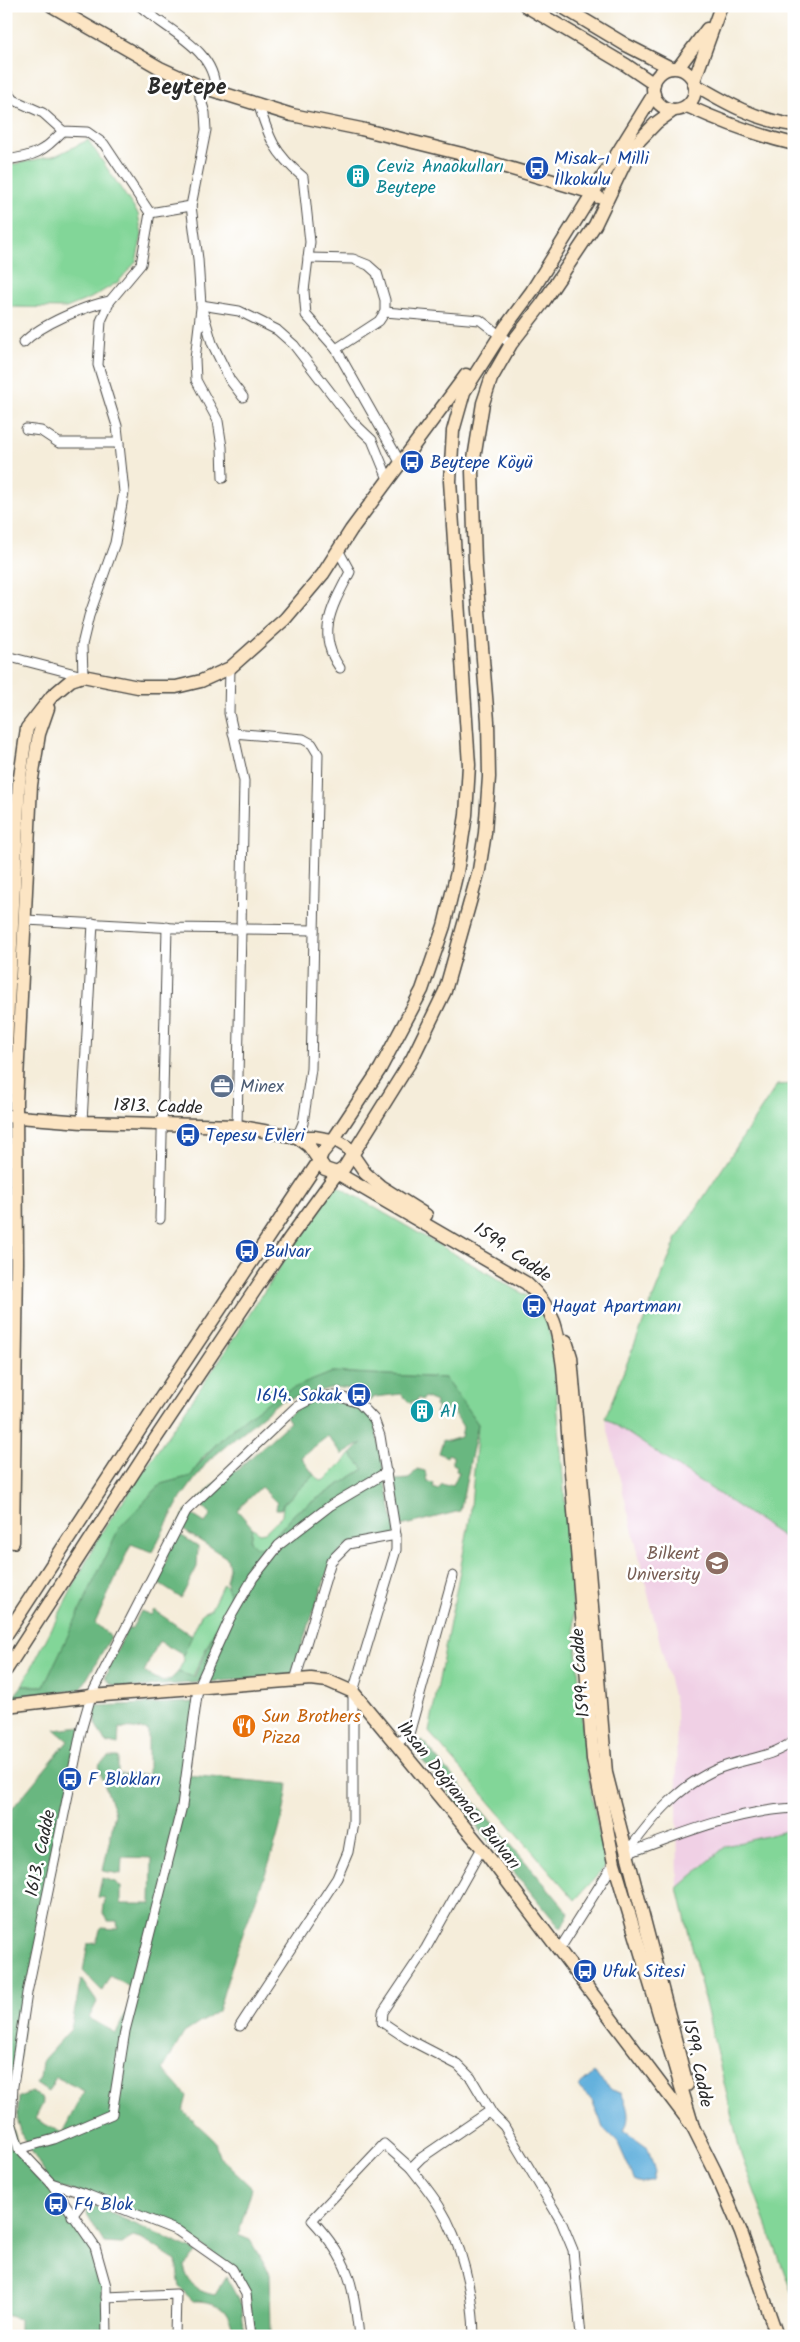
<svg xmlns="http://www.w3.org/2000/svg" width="800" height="2342" viewBox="0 0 800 2342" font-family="Kalam,sans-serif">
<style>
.built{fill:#f0d0e5}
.green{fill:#82d698;stroke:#568062}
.forest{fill:#69b780;stroke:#4a7156;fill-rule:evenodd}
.water{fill:#64b1dd;stroke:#486e84}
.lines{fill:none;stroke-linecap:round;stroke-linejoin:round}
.street-casing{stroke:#494845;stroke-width:11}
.secondary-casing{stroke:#494845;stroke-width:15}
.street{stroke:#fff;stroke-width:9}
.secondary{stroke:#fce5c4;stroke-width:12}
.labels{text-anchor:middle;stroke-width:5;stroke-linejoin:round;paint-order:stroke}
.transit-label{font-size:18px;fill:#164399;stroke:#fff;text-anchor:start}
.culture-label{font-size:18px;fill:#0d838f;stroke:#fff;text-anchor:start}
.service-label{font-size:18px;fill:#4e5e75;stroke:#fff;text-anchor:start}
.street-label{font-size:18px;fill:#2b2b2b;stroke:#fff}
.education-label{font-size:18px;fill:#785e54;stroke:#fff;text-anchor:end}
.food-label{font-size:18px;fill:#c56008;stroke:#fff;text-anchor:start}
.district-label{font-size:22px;font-weight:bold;fill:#2b2b2b;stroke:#fff}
</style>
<rect width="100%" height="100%" fill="#fff"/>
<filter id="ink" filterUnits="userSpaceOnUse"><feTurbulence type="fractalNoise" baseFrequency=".02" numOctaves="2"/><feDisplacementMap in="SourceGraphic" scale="10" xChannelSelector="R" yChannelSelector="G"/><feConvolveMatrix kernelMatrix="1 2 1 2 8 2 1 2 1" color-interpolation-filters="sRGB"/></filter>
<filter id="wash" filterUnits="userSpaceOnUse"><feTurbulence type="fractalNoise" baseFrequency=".0096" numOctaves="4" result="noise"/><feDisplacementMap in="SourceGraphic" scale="20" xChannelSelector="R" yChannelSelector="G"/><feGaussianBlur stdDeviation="1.12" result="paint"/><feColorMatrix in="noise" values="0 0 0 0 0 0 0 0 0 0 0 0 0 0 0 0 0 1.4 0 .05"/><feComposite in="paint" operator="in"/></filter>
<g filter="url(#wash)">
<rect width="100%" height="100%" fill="#f5edda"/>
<polygon class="built" points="794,1084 794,2299 741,2155 678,1888 676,1708 605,1418 677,1238 777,1085"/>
<g class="green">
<polygon points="88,140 138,214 142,235 136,262 118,282 91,298 66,308 13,307 6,305 6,166 57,155"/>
<polygon points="794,1084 794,1544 605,1418 677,1238 777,1085"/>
<polygon points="334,1184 527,1296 543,1315 552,1337 585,1758 605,1867 575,1900 429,1732 470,1518 478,1424 445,1378 333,1372 276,1397 228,1433 203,1457 191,1476 161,1484 120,1528 44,1686 22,1686 101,1533 217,1364"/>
<polygon points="351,1454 364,1469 296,1512 263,1548 256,1547 250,1541 252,1527 259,1533 265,1532 282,1516 283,1504 314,1475 320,1481 325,1480"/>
<polygon points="223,1584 230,1590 230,1598 192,1678 178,1672 184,1660 183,1655 202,1613 211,1609"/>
<polygon points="794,1829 794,2299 741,2155 678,1888 726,1846"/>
</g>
<g class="forest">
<path d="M 333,1372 L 445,1378 L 478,1424 L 460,1511 L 401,1526 L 394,1480 L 409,1479 L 417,1469 L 425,1471 L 427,1481 L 434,1484 L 433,1488 L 438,1490 L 442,1484 L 448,1486 L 449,1484 L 453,1485 L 459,1472 L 456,1471 L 457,1466 L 453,1464 L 453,1456 L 448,1454 L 447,1457 L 439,1453 L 443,1440 L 448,1441 L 461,1437 L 463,1427 L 454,1412 L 447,1410 L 437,1414 L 435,1413 L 438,1408 L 435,1406 L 436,1402 L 424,1397 L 422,1400 L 418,1398 L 416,1402 L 412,1401 L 411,1404 L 401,1394 L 375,1397 L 366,1403 L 357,1390 L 335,1387 L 280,1401 L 208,1461 L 179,1501 L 152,1552 L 131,1544 L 95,1623 L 111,1637 L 81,1689 L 10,1701 L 22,1686 L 44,1686 L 119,1528 L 161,1484 L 191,1476 C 211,1444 244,1417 276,1397 C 293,1387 314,1380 333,1372 Z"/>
<path d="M 317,1396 L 359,1403 L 374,1419 L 396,1535 L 348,1544 L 331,1562 L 291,1676 L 123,1688 L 111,1684 L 105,1677 L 127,1629 L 132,1628 L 141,1611 L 151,1615 L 154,1610 L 192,1636 L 183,1655 L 159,1641 L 144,1672 L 163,1682 L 171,1679 L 178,1672 L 194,1677 L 230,1598 L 226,1581 L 229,1568 L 227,1558 L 177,1526 L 186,1511 L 205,1523 L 211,1515 L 197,1501 L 230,1469 L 235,1472 L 290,1422 L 286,1416 ZM 328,1436 L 342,1455 L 362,1443 L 351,1454 L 364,1469 L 296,1512 L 264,1548 L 256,1547 L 250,1541 L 252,1527 L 237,1510 L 261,1487 L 277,1503 L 276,1509 L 281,1509 L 283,1504 L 314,1475 L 301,1457 Z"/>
<polygon points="174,1531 198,1546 197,1567 181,1598 156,1582 168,1557 163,1554"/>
<path d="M 197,1702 L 187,1775 L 288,1784 C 282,1839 258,1891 240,1942 C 232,1964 225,1988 218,2011 L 184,2033 L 163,2069 L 187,2096 L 183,2111 L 214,2140 L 220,2158 L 252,2188 L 238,2235 L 250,2240 L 270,2274 L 271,2336 L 251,2336 C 249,2323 250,2306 246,2294 C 228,2237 104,2203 52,2184 L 95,2247 L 106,2286 L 107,2336 L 19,2336 L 19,2319 L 6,2315 L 6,1816 L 68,1741 L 55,1730 L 82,1727 L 27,1993 L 11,2122 L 19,2149 L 49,2180 L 21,2134 L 17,2122 L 19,2097 L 31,2092 L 41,2097 L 43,2103 L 35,2119 L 62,2133 L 84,2091 L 56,2077 L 48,2092 L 36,2084 L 40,2078 L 42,2061 L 71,2029 L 81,1979 L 97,2002 L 89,2018 L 116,2033 L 132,2001 L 128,1986 L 110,1976 L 102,1991 L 83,1971 L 88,1944 L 96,1943 L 101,1928 L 118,1929 L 117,1921 L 107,1921 L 103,1913 L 105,1898 L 98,1897 L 102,1878 L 115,1882 L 121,1887 L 121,1904 L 151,1904 L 152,1858 L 122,1857 L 121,1874 L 103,1871 L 115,1813 L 98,1766 L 108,1757 L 118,1757 L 118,1774 L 148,1775 L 148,1730 L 119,1728 L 118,1745 L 105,1742 L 96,1725 L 95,1706 Z"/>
<polygon points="422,1740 569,1913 561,1929 412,1748"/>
<path d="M 95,2206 L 197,2252 L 184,2266 C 188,2284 197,2292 215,2295 L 226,2277 L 242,2306 L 244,2336 L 235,2336 C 228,2309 222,2301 193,2301 L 180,2288 L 176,2261 C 161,2253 150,2241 133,2237 L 121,2244 L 104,2243 L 87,2214 L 89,2208 Z"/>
</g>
<path class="water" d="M 594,2073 L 612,2090 L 621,2093 C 628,2107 631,2117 624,2131 L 648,2148 L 655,2172 L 653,2180 L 642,2183 L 635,2181 L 618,2143 L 603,2128 L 592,2100 L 578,2087 Z"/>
</g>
<g filter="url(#ink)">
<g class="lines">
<g class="street-casing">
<g id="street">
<path d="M 140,6 C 166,30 216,49 215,90"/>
<polyline points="199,86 200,97 205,113 206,130 191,206 198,259 201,305 212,343 230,380 243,397"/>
<polyline points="6,90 14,100 43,113 63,131 87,132 104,144 150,213 141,264 110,301 101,321 98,365 117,426 124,492 115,543 89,616 82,645 83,676 6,656"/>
<path d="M 258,103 C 269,138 274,153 303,177 L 310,242 L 304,291 L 306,315 L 336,349 L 400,462"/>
<path d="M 6,160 C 35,156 43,152 63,131"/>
<polyline points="150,213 191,206"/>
<polyline points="308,258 353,259 368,265 377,273 385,300 385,312 379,321 336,349"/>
<polyline points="201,305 239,311 277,330 294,345 354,423 372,440 388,479"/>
<polyline points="201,308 195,359 196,380 218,421 222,447 223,478"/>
<polyline points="385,312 480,320 511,344"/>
<path d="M 23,343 C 41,324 85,306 110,301"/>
<polyline points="26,429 41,431 59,443 119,443"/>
<path d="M 338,550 L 350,572 C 333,605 315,633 340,668"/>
<polyline points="230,668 229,713 244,781 237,1126"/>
<polyline points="233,733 303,739 312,744 318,754 311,1069 303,1123 297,1137"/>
<polyline points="26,920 175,928 314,930"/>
<polyline points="82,1122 93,923"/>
<polyline points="160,1219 167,927"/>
<polyline points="295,1680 331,1561 348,1544 396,1535"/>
<polyline points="396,1744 409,1734 453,1576"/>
<polyline points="482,1848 426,1948 383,2012 382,2022 406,2038 458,2065 471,2078 493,2115"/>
<path d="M 626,1854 C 650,1821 677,1787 715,1770 C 742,1758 767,1760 794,1741"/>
<path d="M 626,1854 C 680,1834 736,1811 794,1808"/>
<polyline points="559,1950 614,1863"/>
<polyline points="19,2149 54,2139 112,2114 125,2031 182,1806 198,1688 230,1618 253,1578 279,1545 331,1505 387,1472"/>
<polyline points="51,2183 88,2195 178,2231 232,2269 246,2294 251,2336"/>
<polyline points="72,2216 88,2195"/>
<polyline points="106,2297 176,2294 175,2336"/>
<polyline points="107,2336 106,2286 95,2247 51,2183 19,2149 11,2122 13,2086 27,1993 82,1727 91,1696 186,1511 296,1407 317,1396 338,1396 359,1403 374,1419 380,1436 396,1535 396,1550 353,1692 353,1823 348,1852 337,1878 240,2026"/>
<path d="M 359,2336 C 353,2283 350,2261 312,2220 L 384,2144 L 411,2168"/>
<path d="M 474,2336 C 473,2292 462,2243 439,2206 C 431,2193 420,2180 411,2168 L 421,2158 L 487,2113 L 493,2115 L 504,2126 L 561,2221 L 573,2250 L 581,2336"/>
</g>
</g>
<g class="secondary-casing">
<g id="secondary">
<polyline points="52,6 160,68 199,86 292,115 361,129 462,154 593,193 598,197"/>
<polyline points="526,6 626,65 654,84"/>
<polyline points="561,6 626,45 671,68"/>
<polyline points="678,68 707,29"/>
<circle cx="674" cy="89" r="21"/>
<polyline points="694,81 721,6"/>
<path d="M 694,84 C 726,103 756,120 794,125"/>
<path d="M 687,106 C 722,122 756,135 794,144"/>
<polyline points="6,1045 19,784 27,728 52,696 71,680 83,676 138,687 176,687 201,681 230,668 285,619 323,574 351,530 466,375"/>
<polyline points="6,1116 82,1122 237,1126 297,1137 314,1137 337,1141 347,1147 365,1173 380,1186 426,1215"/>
<polyline points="297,1137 309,1146 325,1169 337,1173 344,1168 412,1059 445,991 479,870 485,833 489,777 488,721 475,561 472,471 483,403 491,379 511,344 542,304 595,225 632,148 656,123 674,110"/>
<polyline points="566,1341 571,1357 606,1773 687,2085"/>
<polyline points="13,1542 17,1263 16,1102 31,785 39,734 48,708"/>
<polyline points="6,1635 152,1411 319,1161 322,1153 333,1140 380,1069 422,990 444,926 457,872 466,815 469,765 450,481 453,431 464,392 506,326 532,291 654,94"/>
<path d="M 6,1670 L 154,1441 L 289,1239 L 337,1173 L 526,1283 C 555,1309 558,1330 563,1367 L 593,1759 L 614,1863 L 693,2127"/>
<polyline points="6,1706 91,1696 311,1679 328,1681 353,1692 482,1848 693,2127 715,2171 741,2232 777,2336"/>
</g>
</g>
<use href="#street" class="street"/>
<use href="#secondary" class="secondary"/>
</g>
</g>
<defs>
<g id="bus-disc" transform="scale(1.25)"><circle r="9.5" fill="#1a4fb4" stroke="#fff"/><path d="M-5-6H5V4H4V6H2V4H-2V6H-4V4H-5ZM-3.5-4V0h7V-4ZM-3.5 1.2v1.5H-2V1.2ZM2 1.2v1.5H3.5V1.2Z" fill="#fff"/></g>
<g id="building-disc" transform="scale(1.25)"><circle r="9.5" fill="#0f9aa8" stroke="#fff"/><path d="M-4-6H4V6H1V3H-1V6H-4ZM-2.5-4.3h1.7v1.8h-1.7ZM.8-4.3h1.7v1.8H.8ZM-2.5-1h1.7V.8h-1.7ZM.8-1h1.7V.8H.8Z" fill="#fff"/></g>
<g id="office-disc" transform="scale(1.25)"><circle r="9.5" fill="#5c6f8a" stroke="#fff"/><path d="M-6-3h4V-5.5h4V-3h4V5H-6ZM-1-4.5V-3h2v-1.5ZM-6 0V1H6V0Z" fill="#fff"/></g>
<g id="university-disc" transform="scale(1.25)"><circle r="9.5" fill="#8d6e63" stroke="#fff"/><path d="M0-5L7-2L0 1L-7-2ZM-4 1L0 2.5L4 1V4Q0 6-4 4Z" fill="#fff"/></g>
<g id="restaurant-disc" transform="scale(1.25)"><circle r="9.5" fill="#e8710a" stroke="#fff"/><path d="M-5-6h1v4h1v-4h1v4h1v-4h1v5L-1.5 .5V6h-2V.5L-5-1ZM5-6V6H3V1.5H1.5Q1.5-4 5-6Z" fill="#fff"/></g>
</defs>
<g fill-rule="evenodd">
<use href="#bus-disc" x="537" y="168"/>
<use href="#building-disc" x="358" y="176"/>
<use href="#bus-disc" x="412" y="462"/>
<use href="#office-disc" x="222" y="1086"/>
<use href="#bus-disc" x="188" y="1135"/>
<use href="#bus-disc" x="247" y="1251"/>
<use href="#bus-disc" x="534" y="1306"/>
<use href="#bus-disc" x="359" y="1395"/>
<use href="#building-disc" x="422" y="1411"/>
<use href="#university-disc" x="717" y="1563"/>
<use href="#restaurant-disc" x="244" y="1726"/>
<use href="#bus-disc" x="70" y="1779"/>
<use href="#bus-disc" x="585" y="1971"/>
<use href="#bus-disc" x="56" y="2204"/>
</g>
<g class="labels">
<g class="transit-label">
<text x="554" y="164">Misak-ı Milli<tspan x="554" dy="21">İlkokulu</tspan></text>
<text x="430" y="468">Beytepe Köyü</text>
<text x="206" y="1141">Tepesu Evleri</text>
<text x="264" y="1257">Bulvar</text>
<text x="552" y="1312">Hayat Apartmanı</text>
<text x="342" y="1401" text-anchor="end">1614. Sokak</text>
<text x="88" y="1785">F Blokları</text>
<text x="602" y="1977">Ufuk Sitesi</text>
<text x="74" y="2210">F4 Blok</text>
</g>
<g class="culture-label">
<text x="376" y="172">Ceviz Anaokulları<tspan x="376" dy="21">Beytepe</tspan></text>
<text x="440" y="1417">A1</text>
</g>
<g class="service-label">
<text x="240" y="1092">Minex</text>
</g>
<g class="street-label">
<text transform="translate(158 1106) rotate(2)" y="6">1813. Cadde</text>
<text transform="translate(513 1252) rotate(35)" y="6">1599. Cadde</text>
<text transform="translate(580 1673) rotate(-94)" y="6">1599. Cadde</text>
<text transform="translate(459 1795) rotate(51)" y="6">İhsan Doğramacı Bulvarı</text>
<text transform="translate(40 1853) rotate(-78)" y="6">1613. Cadde</text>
<text transform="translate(698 2063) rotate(78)" y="6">1599. Cadde</text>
</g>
<g class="education-label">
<text x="700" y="1559">Bilkent<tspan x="700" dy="21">University</tspan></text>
</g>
<g class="food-label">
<text x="262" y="1722">Sun Brothers<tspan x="262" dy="21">Pizza</tspan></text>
</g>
<g class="district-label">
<text x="187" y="94">Beytepe</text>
</g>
</g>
<rect width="800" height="2342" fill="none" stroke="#fff" stroke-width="25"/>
</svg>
